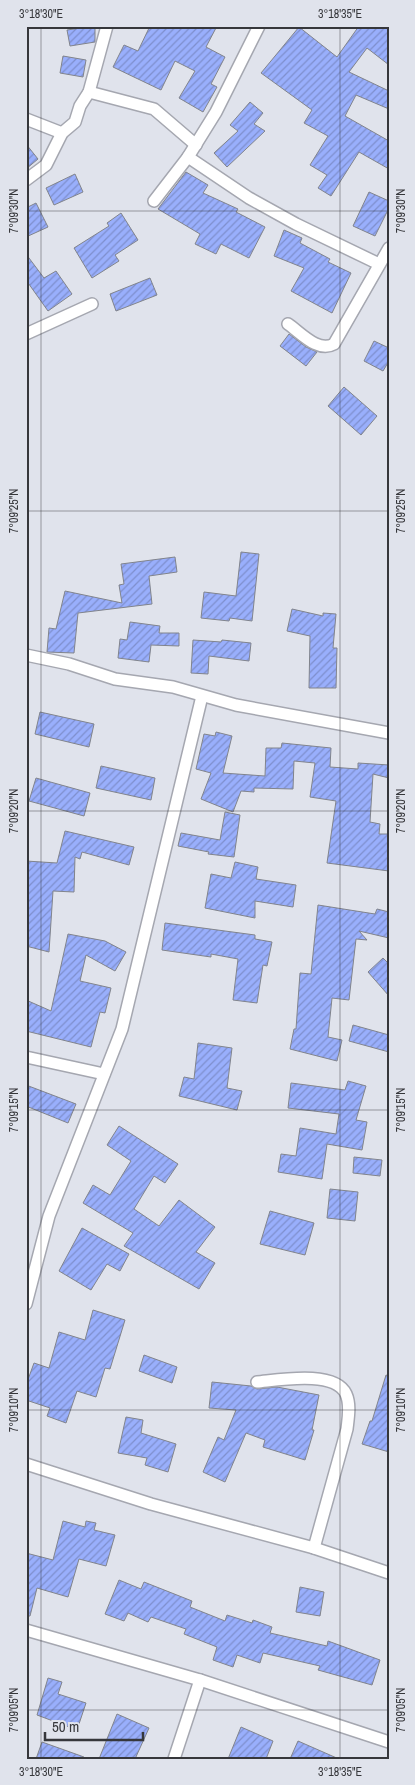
<svg xmlns="http://www.w3.org/2000/svg" width="415" height="1785" viewBox="0 0 415 1785" font-family="'Archivo Narrow',sans-serif">
<style>
.building{fill:url(#building-hatch);stroke:#81848c}
.lines{fill:none;stroke-linecap:round;stroke-linejoin:round}
.minor-casing{stroke:#a5a7b0;stroke-width:14}
.minor{stroke:#fff;stroke-width:11}
.ticks{fill:none;stroke:#36373b;stroke-width:1;stroke-opacity:0.45}
.neatline{fill:none;stroke:#36373b;stroke-width:2}
.ticks-label{font-size:12px;text-anchor:middle;fill:#36373b}
</style>
<defs>
<pattern id="building-hatch" width="6" height="6" patternUnits="userSpaceOnUse" patternTransform="scale(1.25)"><rect width="6" height="6" fill="#99affc"/><path d="M-1 1l2-2M0 6l6-6M5 7l2-2" fill="none" stroke="#7e8fcd"/></pattern>
</defs>
<rect width="100%" height="100%" fill="#e0e3ec"/>
<g class="building">
<polygon points="95,26 95,42 70,46 67,30"/>
<polygon points="150,26 217,26 206,47 225,57 211,84 217,87 203,112 179,98 195,71 175,61 161,90 113,67 124,45 138,51"/>
<polygon points="359,26 389,26 389,65 367,48 349,72 389,91 389,109 356,95 345,116 389,141 389,169 359,152 331,196 318,188 327,175 310,165 328,136 304,123 312,110 261,73 299,27 337,57"/>
<polygon points="63,56 86,60 83,77 60,73"/>
<polygon points="250,102 263,113 254,124 265,131 227,167 214,153 238,131 230,125"/>
<polygon points="26,144 38,159 26,169"/>
<polygon points="186,172 208,185 203,193 238,209 236,212 265,227 249,258 221,244 216,254 195,244 200,234 158,209"/>
<polygon points="75,174 83,192 54,205 46,188"/>
<polygon points="369,192 389,201 389,208 375,236 353,226"/>
<polygon points="36,203 48,227 26,237 26,208"/>
<polygon points="121,213 138,240 115,255 119,261 92,278 74,248 109,226 107,223"/>
<polygon points="284,230 302,238 300,243 330,259 328,262 351,273 332,313 291,291 304,268 274,256"/>
<polygon points="26,254 44,278 56,271 72,294 48,311 26,280"/>
<polygon points="150,278 157,295 116,311 110,294"/>
<polygon points="289,334 306,347 317,352 306,366 280,346"/>
<polygon points="374,341 389,348 389,361 383,371 364,361"/>
<polygon points="344,387 377,416 361,435 328,406"/>
<polygon points="241,552 259,554 252,621 230,618 229,621 201,618 204,592 236,596"/>
<polygon points="175,557 177,572 149,576 152,604 78,613 74,653 47,652 49,628 56,629 65,591 122,603 119,585 124,584 121,564"/>
<polygon points="292,609 323,616 323,613 336,614 333,648 337,648 336,688 309,688 310,636 287,631"/>
<polygon points="130,622 160,626 159,633 179,633 179,646 151,645 149,662 118,658 120,639 127,640"/>
<polygon points="193,640 221,642 222,640 251,643 249,661 209,656 208,674 191,673"/>
<polygon points="40,712 94,724 89,747 35,734"/>
<polygon points="216,732 232,736 223,773 265,776 266,748 281,748 282,743 331,748 330,767 358,769 358,763 389,765 389,778 373,774 370,822 380,824 379,834 389,834 389,871 327,863 336,801 310,797 315,763 294,761 293,789 254,788 254,792 241,791 233,812 201,799 211,773 196,769 204,734 215,736"/>
<polygon points="101,766 155,778 151,800 96,788"/>
<polygon points="36,778 90,793 84,816 29,801"/>
<polygon points="225,812 240,815 234,857 208,854 209,852 178,846 181,833 220,840"/>
<polygon points="65,831 134,847 129,865 82,852 80,859 75,857 74,892 53,891 49,952 26,946 26,861 57,863"/>
<polygon points="235,862 258,867 256,879 296,885 293,907 255,901 255,918 205,908 211,874 231,878"/>
<polygon points="318,905 375,914 377,909 389,912 389,938 359,931 367,940 356,939 349,1000 332,998 328,1037 342,1040 337,1061 290,1049 294,1029 296,1029 300,973 311,974"/>
<polygon points="165,923 255,935 255,939 272,942 267,966 263,965 257,1003 233,1000 238,959 211,954 211,957 162,950"/>
<polygon points="68,934 105,941 126,952 115,971 86,955 80,981 111,988 105,1013 100,1012 91,1047 26,1031 26,1000 51,1011"/>
<polygon points="383,958 389,964 389,996 368,972"/>
<polygon points="353,1025 389,1035 389,1052 349,1041"/>
<polygon points="198,1043 232,1048 227,1088 242,1091 237,1110 179,1096 184,1077 194,1079"/>
<polygon points="348,1081 366,1086 356,1120 367,1122 362,1150 327,1144 322,1179 278,1172 281,1154 296,1156 300,1128 336,1134 339,1114 288,1108 291,1083 345,1090"/>
<polygon points="26,1085 76,1104 68,1123 26,1106"/>
<polygon points="119,1126 178,1164 165,1183 154,1176 134,1209 159,1226 179,1200 215,1227 196,1252 215,1263 199,1289 124,1246 133,1233 83,1203 93,1185 110,1195 131,1161 107,1145"/>
<polygon points="354,1157 382,1160 380,1176 353,1173"/>
<polygon points="330,1189 358,1192 355,1221 327,1218"/>
<polygon points="270,1211 314,1223 305,1255 260,1244"/>
<polygon points="82,1228 129,1254 120,1271 107,1264 91,1290 59,1271"/>
<polygon points="93,1310 125,1320 110,1369 105,1368 96,1397 77,1391 66,1423 47,1416 50,1408 26,1400 26,1385 34,1363 49,1368 59,1332 85,1340"/>
<polygon points="144,1355 177,1367 172,1383 139,1371"/>
<polygon points="386,1375 389,1376 389,1452 362,1444 370,1421 372,1421"/>
<polygon points="212,1382 251,1386 257,1389 277,1387 319,1395 312,1430 314,1430 305,1460 263,1447 265,1440 246,1433 225,1482 203,1472 218,1437 224,1440 236,1410 209,1408"/>
<polygon points="126,1417 143,1420 141,1433 176,1444 168,1472 145,1465 147,1458 118,1453"/>
<polygon points="63,1521 85,1527 86,1521 96,1523 94,1530 115,1535 106,1566 79,1559 68,1597 37,1588 30,1616 26,1616 26,1553 53,1560"/>
<polygon points="119,1580 141,1589 144,1582 192,1601 190,1607 225,1621 227,1615 252,1623 253,1620 272,1627 270,1633 327,1646 328,1641 380,1660 372,1685 318,1670 320,1666 263,1653 260,1663 237,1655 233,1667 213,1660 217,1647 184,1634 186,1629 151,1617 148,1622 128,1613 124,1621 105,1614"/>
<polygon points="300,1587 324,1592 320,1616 296,1612"/>
<polygon points="48,1678 62,1682 58,1694 86,1703 77,1730 37,1715"/>
<polygon points="117,1714 149,1728 135,1759 99,1759"/>
<polygon points="241,1727 273,1741 266,1759 228,1759"/>
<polygon points="298,1741 339,1759 290,1759"/>
<polygon points="42,1742 84,1757 84,1759 36,1759"/>
</g>
<g class="lines">
<g class="minor-casing">
<g id="minor">
<polyline points="89,92 154,109 196,145"/>
<polyline points="26,119 62,133"/>
<polyline points="188,157 249,198 296,224 379,264"/>
<polyline points="26,180 46,165 62,133 75,122 80,106 89,92 107,26"/>
<polyline points="154,201 188,157 216,112 259,26"/>
<path d="M 288,324 C 301,333 318,353 334,344 L 389,248"/>
<polyline points="26,334 92,304"/>
<polyline points="26,655 69,664 115,679 173,687 236,705 389,733"/>
<polyline points="26,1057 104,1074"/>
<polyline points="26,1304 49,1216 122,1029 202,696"/>
<path d="M 257,1382 C 279,1380 335,1370 346,1394 C 351,1405 348,1419 347,1429 L 314,1548"/>
<polyline points="26,1464 151,1504 314,1548 389,1573"/>
<polyline points="26,1630 200,1680 389,1742"/>
<polyline points="174,1759 200,1680"/>
</g>
</g>
<use href="#minor" class="minor"/>
</g>
<path class="ticks" d="M 41,26 L 41,1759M 340,26 L 340,1759M 26,211 L 389,211M 26,511 L 389,511M 26,811 L 389,811M 26,1110 L 389,1110M 26,1410 L 389,1410M 26,1710 L 389,1710"/>
<rect width="415" height="1785" fill="none" stroke="#e0e3ec" stroke-width="55"/>
<path d="M45 1732v8h98v-8" fill="none" stroke="#36373b" stroke-width="2.5"/>
<text x="52" y="1732" font-size="15" fill="#36373b" stroke="#e0e3ec" stroke-width="4" paint-order="stroke">50 m</text>
<rect x="28" y="28" width="360" height="1730" class="neatline"/>
<g class="ticks-label">
<text x="41" y="18">3°18'30"E</text>
<text x="340" y="18">3°18'35"E</text>
<text transform="translate(14 211) rotate(-90)" y="4">7°09'30"N</text>
<text transform="translate(401 211) rotate(-90)" y="4">7°09'30"N</text>
<text transform="translate(14 511) rotate(-90)" y="4">7°09'25"N</text>
<text transform="translate(401 511) rotate(-90)" y="4">7°09'25"N</text>
<text transform="translate(14 811) rotate(-90)" y="4">7°09'20"N</text>
<text transform="translate(401 811) rotate(-90)" y="4">7°09'20"N</text>
<text transform="translate(14 1110) rotate(-90)" y="4">7°09'15"N</text>
<text transform="translate(401 1110) rotate(-90)" y="4">7°09'15"N</text>
<text transform="translate(14 1410) rotate(-90)" y="4">7°09'10"N</text>
<text transform="translate(401 1410) rotate(-90)" y="4">7°09'10"N</text>
<text transform="translate(14 1710) rotate(-90)" y="4">7°09'05"N</text>
<text transform="translate(401 1710) rotate(-90)" y="4">7°09'05"N</text>
<text x="41" y="1776">3°18'30"E</text>
<text x="340" y="1776">3°18'35"E</text>
</g>
</svg>
